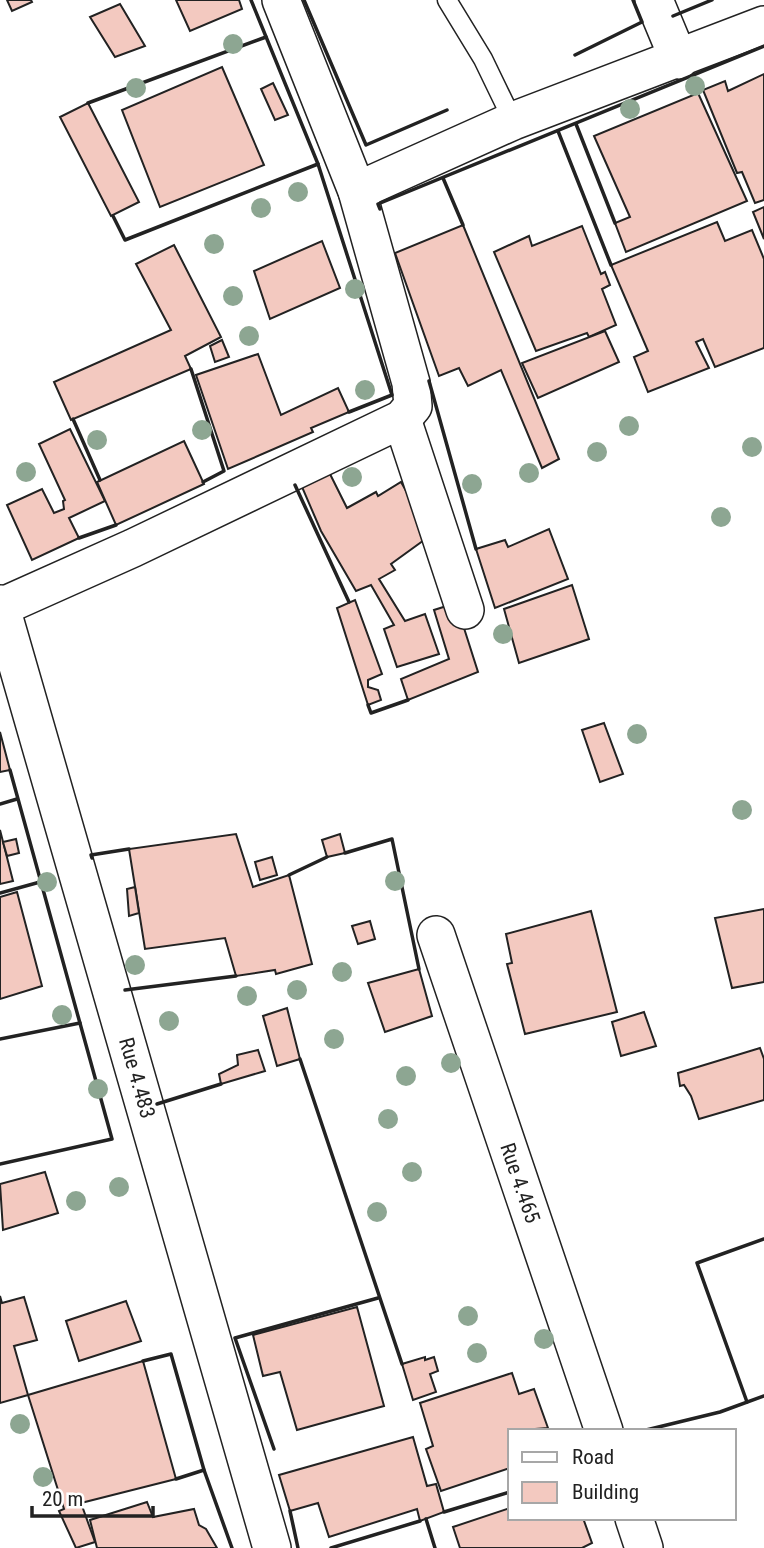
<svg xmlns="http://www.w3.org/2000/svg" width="764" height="1548" viewBox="0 0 764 1548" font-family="'Roboto Condensed',sans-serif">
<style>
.building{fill:#f3c9c0;stroke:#222;stroke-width:2}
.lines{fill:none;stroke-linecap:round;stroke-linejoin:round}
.service-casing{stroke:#222;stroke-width:21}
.minor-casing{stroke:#222;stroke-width:40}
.service{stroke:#fff;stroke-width:18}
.minor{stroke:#fff;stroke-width:37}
.wall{stroke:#222;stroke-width:3.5}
.tree{fill:#8da692}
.labels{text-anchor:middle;stroke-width:5;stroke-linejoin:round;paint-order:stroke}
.street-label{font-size:21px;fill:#222;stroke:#fff}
</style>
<rect width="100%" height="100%" fill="#fff"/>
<g class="building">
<polygon points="7,0 31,0 32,2 12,11"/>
<polygon points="176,0 239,0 242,9 190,31"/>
<polygon points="120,4 145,46 115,57 90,17"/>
<polygon points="222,67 264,165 160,207 122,110"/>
<polygon points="764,74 764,200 755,203 742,172 737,173 703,90 725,81 728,91"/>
<polygon points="273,83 288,115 275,120 261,89"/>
<polygon points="698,93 747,201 626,252 615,223 630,217 594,136"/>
<polygon points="88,103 139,202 111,216 60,117"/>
<polygon points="764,207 764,239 753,212"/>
<polygon points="717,222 725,241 752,230 764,259 764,348 715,367 703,339 696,342 709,368 648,392 634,357 648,351 611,265"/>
<polygon points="463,225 559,459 542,468 501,370 468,386 459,368 439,376 395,253"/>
<polygon points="582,226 601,274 605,272 610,285 602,289 616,325 589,337 587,333 536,351 494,252 529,236 532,246"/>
<polygon points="322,241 340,288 270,319 254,271"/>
<polygon points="174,245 221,337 185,356 191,369 71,420 54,382 171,330 136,264"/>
<polygon points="605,331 619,362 538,398 522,363"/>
<polygon points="222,340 229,357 215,362 210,346"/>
<polygon points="258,354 281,415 338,388 349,412 311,428 313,432 228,469 196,375"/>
<polygon points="70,429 105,501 69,518 79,538 32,560 7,505 42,489 54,513 64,509 63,501 65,500 39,444"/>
<polygon points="184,441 204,484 116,525 97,482"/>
<polygon points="326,466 347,508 376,492 378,496 401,482 431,535 391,564 395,570 379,579 405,621 425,614 439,654 397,667 384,629 394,625 371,585 356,591 321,531 299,480"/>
<polygon points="549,529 568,579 495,608 476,549 505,540 508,547"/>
<polygon points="572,585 589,639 519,663 504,609"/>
<polygon points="355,600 382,674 368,680 368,687 378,690 381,700 368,705 337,608"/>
<polygon points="456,603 478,672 408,700 401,679 449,659 434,610"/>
<polygon points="604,723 623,774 600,782 582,730"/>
<polygon points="0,732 10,770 0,772"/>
<polygon points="0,830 13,881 0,884"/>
<polygon points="236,834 253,887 289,875 312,964 276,974 275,970 236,976 225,938 145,949 129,849"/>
<polygon points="340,834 345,853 327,857 322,840"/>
<polygon points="16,839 19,853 7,856 3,842"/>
<polygon points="272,857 277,875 260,880 255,862"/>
<polygon points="135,887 139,913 129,916 127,889"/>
<polygon points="17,892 42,986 0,999 0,897"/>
<polygon points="764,909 764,982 732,988 715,918"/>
<polygon points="591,911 617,1012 525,1034 507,964 512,963 506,934"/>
<polygon points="370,921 375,939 358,944 352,926"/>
<polygon points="419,969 432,1016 385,1032 368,983"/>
<polygon points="287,1008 300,1059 277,1066 263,1016"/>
<polygon points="644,1012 656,1046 621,1056 612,1022"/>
<polygon points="760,1048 764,1059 764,1100 699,1119 691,1096 684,1085 680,1086 678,1073"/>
<polygon points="258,1050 265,1071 221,1084 219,1074 238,1065 237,1055"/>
<polygon points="45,1172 58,1213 3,1230 0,1184"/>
<polygon points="0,1296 2,1303 24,1297 37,1340 14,1346 28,1395 0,1403"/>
<polygon points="126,1301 141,1341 79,1361 66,1321"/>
<polygon points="357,1307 384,1406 297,1430 280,1372 263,1376 253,1335"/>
<polygon points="425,1357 425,1360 434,1357 438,1371 430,1374 436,1392 413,1400 402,1364"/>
<polygon points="143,1361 176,1479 81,1503 95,1542 76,1548 59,1511 64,1509 28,1395"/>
<polygon points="512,1373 519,1394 534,1389 548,1428 510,1431 510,1468 441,1491 426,1449 433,1446 420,1403"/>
<polygon points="413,1437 427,1486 436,1484 444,1512 420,1521 417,1509 329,1537 318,1503 290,1511 279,1475"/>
<polygon points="147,1502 153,1517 194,1509 199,1525 206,1529 217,1548 97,1548 90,1520"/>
<polygon points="510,1508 510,1518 583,1518 592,1543 582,1548 460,1548 453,1527"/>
</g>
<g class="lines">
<g class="service-casing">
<polyline id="service" points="447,0 483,59 513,121"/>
</g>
<g class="minor-casing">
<g id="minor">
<polyline points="654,0 679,60"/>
<polyline points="357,191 513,121 764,25"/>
<polyline points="402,419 465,610"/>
<polyline points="0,604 272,1548"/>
<polyline points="1,607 133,548 402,419 413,406 411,383 357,191 281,0"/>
<polyline points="436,935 604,1431"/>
<polyline points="634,1518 644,1548"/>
</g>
</g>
<use href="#service" class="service"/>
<use href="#minor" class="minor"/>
<g class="wall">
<polyline points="251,0 318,164 392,395 349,412"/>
<polyline points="304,0 366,145 447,110"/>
<polyline points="673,16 712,0"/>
<polyline points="575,55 642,22 633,0"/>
<polyline points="88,103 266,37"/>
<polyline points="576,124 615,223"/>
<polyline points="558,131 611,265"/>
<polyline points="443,178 463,225"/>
<polyline points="380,209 378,204 764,46"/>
<polyline points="113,216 125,240 318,164"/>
<polyline points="191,369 224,471 203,482"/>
<polyline points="429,381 476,549"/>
<polyline points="73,419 100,480"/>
<polyline points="295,485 349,602"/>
<polyline points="79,538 116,525"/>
<polyline points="368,705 371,713 408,700"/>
<polyline points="0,804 17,799"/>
<polyline points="345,853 392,839 419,969"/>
<polyline points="92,858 91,855 129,849"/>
<polyline points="289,875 327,857"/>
<polyline points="0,893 40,882"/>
<polyline points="125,990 236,976"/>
<polyline points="0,1039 80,1023"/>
<polyline points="300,1059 402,1364"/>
<polyline points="157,1104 221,1084"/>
<polyline points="0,1164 112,1139 10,770"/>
<polyline points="143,1361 171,1354 204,1470 232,1548"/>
<polyline points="747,1402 697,1263 764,1239"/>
<polyline points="642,1431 720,1412 764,1396"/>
<polyline points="274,1449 235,1338 378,1298"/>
<polyline points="176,1479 204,1470"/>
<polyline points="290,1511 298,1548"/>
<polyline points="444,1512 510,1492"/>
<polyline points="426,1519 435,1548"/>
<polyline points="331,1548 420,1521"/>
</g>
</g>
<g class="tree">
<circle cx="233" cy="44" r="10"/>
<circle cx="695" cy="86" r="10"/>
<circle cx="136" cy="88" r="10"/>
<circle cx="630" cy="109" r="10"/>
<circle cx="298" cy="192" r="10"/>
<circle cx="261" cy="208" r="10"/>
<circle cx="214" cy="244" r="10"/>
<circle cx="355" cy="289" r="10"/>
<circle cx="233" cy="296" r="10"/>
<circle cx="249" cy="336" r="10"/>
<circle cx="365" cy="390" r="10"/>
<circle cx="629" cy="426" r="10"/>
<circle cx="202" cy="430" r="10"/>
<circle cx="97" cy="440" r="10"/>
<circle cx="752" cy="447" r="10"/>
<circle cx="597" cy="452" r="10"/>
<circle cx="26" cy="472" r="10"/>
<circle cx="529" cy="473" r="10"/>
<circle cx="352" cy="477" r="10"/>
<circle cx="472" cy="484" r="10"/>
<circle cx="721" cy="517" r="10"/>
<circle cx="503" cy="634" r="10"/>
<circle cx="637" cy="734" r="10"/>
<circle cx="742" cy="810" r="10"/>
<circle cx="395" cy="881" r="10"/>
<circle cx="47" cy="882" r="10"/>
<circle cx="135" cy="965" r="10"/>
<circle cx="342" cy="972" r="10"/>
<circle cx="297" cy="990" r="10"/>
<circle cx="247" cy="996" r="10"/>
<circle cx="62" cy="1015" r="10"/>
<circle cx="169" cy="1021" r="10"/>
<circle cx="334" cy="1039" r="10"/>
<circle cx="451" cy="1063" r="10"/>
<circle cx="406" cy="1076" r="10"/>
<circle cx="98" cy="1089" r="10"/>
<circle cx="388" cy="1119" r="10"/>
<circle cx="412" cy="1172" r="10"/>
<circle cx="119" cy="1187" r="10"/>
<circle cx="76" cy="1201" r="10"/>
<circle cx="377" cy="1212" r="10"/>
<circle cx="468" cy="1316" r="10"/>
<circle cx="544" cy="1339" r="10"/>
<circle cx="477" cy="1353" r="10"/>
<circle cx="20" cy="1424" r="10"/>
<circle cx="43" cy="1477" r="10"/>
</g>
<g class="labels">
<g class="street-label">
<text transform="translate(137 1078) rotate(74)" y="7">Rue 4.483</text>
<text transform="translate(520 1183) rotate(71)" y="7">Rue 4.465</text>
</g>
</g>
<rect x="508" y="1429" width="228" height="91" fill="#ffffff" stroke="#a7a7a7" stroke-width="2"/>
<rect x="522" y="1452" width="35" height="10" fill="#ffffff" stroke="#a7a7a7" stroke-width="2"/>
<text x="572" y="1464" font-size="21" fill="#222222">Road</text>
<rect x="522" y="1482" width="35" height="21" fill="#f3c9c0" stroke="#a7a7a7" stroke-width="2"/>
<text x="572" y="1499" font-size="21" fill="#222222">Building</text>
<path d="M32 1506v10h121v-10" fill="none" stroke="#222222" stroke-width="3.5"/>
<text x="42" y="1506" font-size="21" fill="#222222" stroke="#ffffff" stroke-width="5" paint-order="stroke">20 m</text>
</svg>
